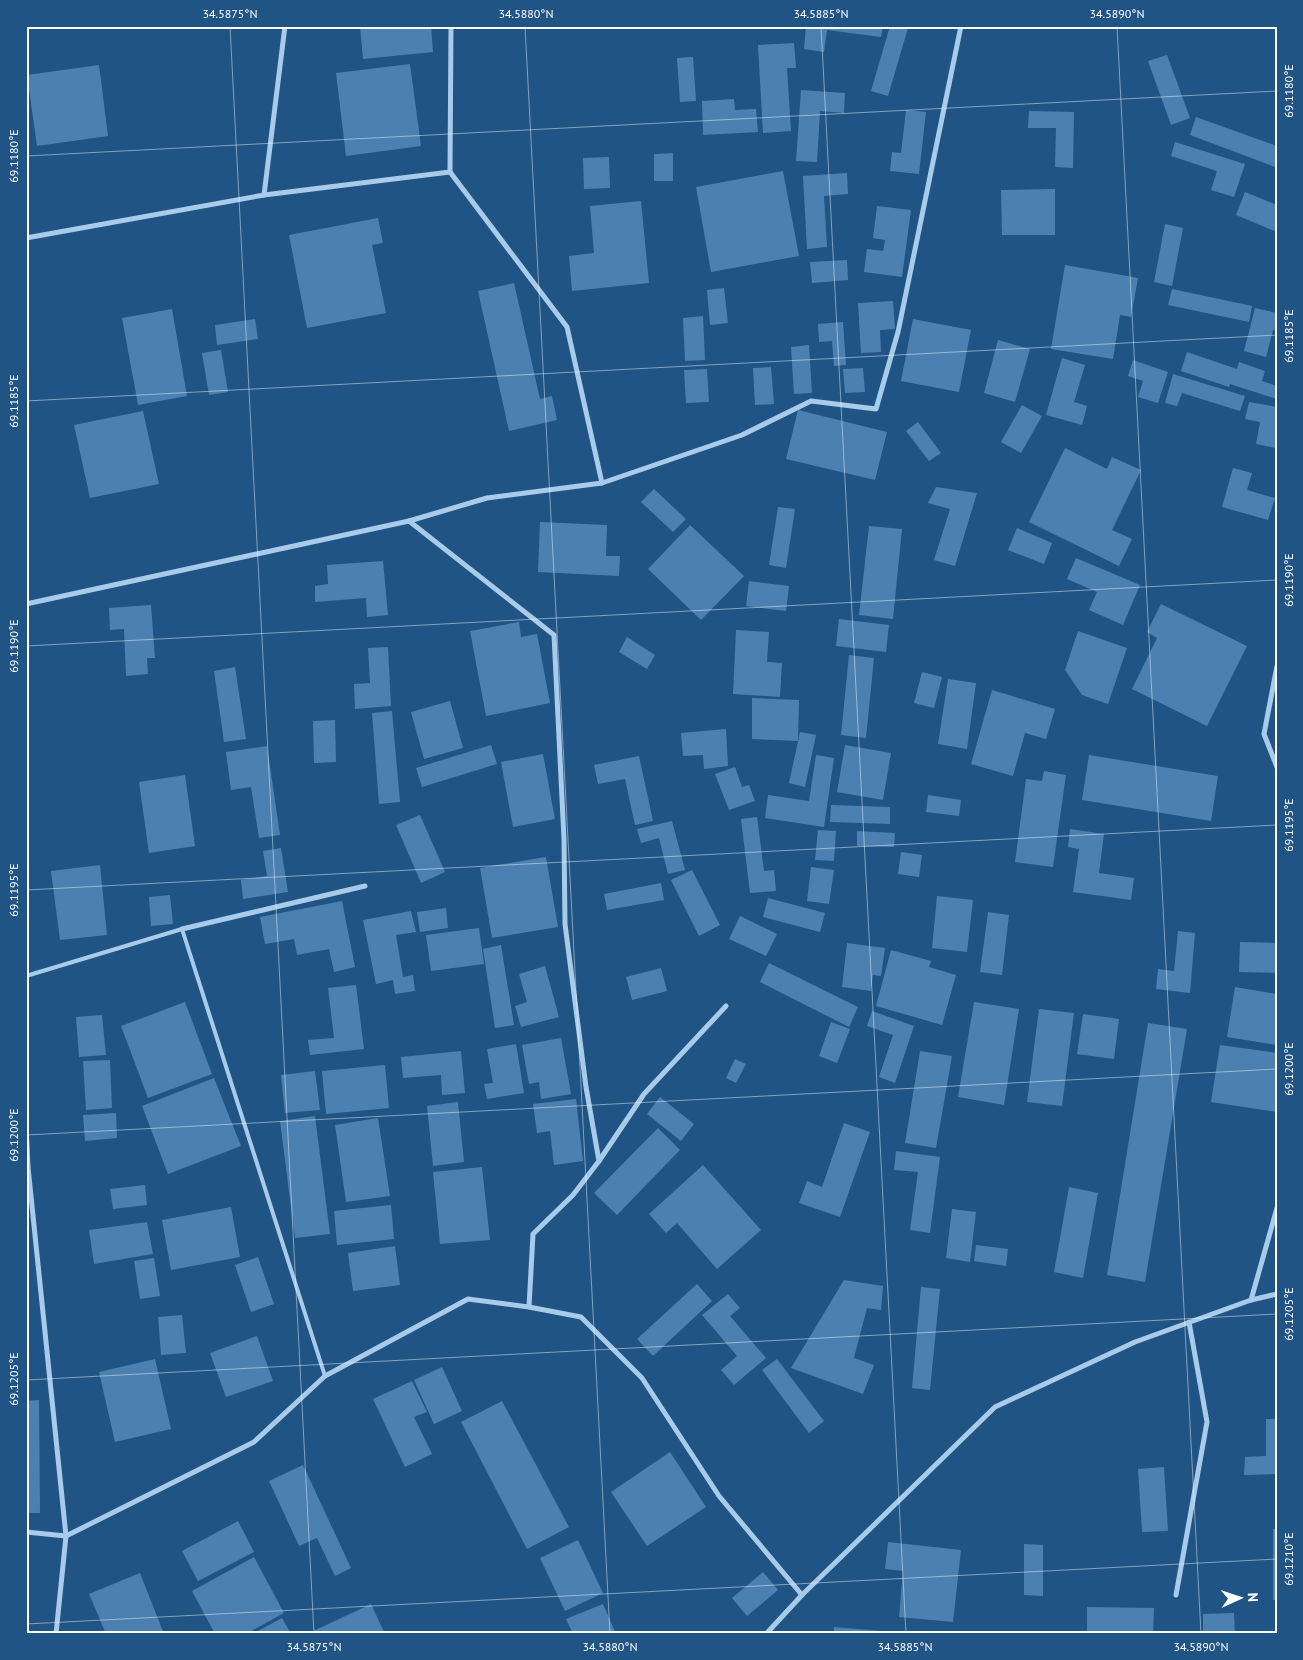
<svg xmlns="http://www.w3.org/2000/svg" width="1303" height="1660" viewBox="0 0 1303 1660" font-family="'PT Sans',sans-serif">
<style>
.building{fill:#4c80b0}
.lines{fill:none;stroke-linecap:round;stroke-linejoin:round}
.service{stroke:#a8cbea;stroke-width:4}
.minor{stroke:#a8cbea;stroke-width:5}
.ticks{fill:none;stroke:#fff;stroke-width:1;stroke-opacity:0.45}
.neatline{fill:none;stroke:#fff;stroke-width:2}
.ticks-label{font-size:12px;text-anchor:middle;fill:#fff}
</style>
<rect width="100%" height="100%" fill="#205485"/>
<g class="building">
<polygon points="360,26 431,26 433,52 363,59"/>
<polygon points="806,26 883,26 881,37 827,30 824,52 804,49"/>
<polygon points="890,26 908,28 888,96 871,91"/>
<polygon points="794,43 796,68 787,68 791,131 763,133 758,45"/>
<polygon points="1167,55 1190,118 1171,125 1148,61"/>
<polygon points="693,57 696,101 680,102 677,58"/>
<polygon points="410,64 421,146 346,156 336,73"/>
<polygon points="99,65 108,136 37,146 27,75"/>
<polygon points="801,90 845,93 844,113 820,111 817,162 796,161"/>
<polygon points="734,99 735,110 756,109 758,132 703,135 702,101"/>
<polygon points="906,110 926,112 919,174 890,171 892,152 901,153"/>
<polygon points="1029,111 1074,112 1073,168 1055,167 1056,128 1028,128"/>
<polygon points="1196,117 1277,146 1277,162 1275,167 1190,135"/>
<polygon points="1175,142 1245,164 1234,197 1211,190 1217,171 1171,156"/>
<polygon points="673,153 673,181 654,181 654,154"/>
<polygon points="609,157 610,188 584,189 583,158"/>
<polygon points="783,171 799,256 711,272 696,187"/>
<polygon points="847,173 848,194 824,196 827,247 807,249 803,176"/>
<polygon points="1055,189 1055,235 1002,235 1001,190"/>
<polygon points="1245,192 1277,205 1277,232 1236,215"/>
<polygon points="641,201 649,283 572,291 569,256 594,253 590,206"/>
<polygon points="877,206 911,210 902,277 864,272 867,249 883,251 885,240 873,238"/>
<polygon points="378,218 383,243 372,245 386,313 307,328 289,235"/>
<polygon points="1165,224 1183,228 1172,286 1154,282"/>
<polygon points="847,260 848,280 812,283 810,262"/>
<polygon points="1065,265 1138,278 1131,317 1120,315 1113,359 1051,349"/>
<polygon points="514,283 540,399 552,396 557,420 509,431 478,291"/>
<polygon points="724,288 728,323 710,325 707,290"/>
<polygon points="1172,289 1252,306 1249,322 1168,305"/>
<polygon points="893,301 895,329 880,330 881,352 861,353 858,303"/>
<polygon points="1255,308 1277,313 1277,331 1273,330 1266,357 1244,351"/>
<polygon points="172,309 187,396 138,405 122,318"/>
<polygon points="703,316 705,360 685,361 683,318"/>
<polygon points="255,319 258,339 217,345 215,325"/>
<polygon points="913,319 971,330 959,392 901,381"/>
<polygon points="843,322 846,365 834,366 832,341 819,342 818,324"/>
<polygon points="998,340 1030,349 1015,402 984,393"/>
<polygon points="809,345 812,393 794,394 791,347"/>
<polygon points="221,350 228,392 209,395 202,353"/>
<polygon points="1187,352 1237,369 1239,362 1265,371 1262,381 1277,386 1277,399 1230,384 1229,387 1181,371"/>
<polygon points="1062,358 1085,365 1074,402 1087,406 1082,425 1046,415"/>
<polygon points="1133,360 1168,372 1158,403 1138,397 1143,381 1128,376"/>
<polygon points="771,367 774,404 755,405 753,368"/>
<polygon points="863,368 865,392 845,393 843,369"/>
<polygon points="707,369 709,402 686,403 684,370"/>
<polygon points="1173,374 1245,396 1240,411 1182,393 1177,406 1165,403"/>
<polygon points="1249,402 1277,407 1277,436 1275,448 1256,444 1260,422 1245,419"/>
<polygon points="1022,405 1042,416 1021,453 1001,442"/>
<polygon points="798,410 887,432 875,480 786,459"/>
<polygon points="143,411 159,484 90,498 74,425"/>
<polygon points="918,422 941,453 929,461 906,431"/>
<polygon points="1065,448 1107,469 1112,457 1141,470 1112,530 1132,539 1119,566 1029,522"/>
<polygon points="1233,468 1252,473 1247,490 1275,498 1268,520 1222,507"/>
<polygon points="936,487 977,493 955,566 934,560 950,509 928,503"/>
<polygon points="654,489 686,519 673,532 641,502"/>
<polygon points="778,507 795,509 786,568 769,565"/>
<polygon points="540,522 607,525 606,556 620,556 619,576 538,572"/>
<polygon points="690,525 744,576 701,620 648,569"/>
<polygon points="869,526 902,529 893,619 859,615"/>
<polygon points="1017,528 1052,543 1044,564 1008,550"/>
<polygon points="1076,558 1140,585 1123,625 1089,610 1097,592 1067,579"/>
<polygon points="383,561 388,615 367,617 366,598 315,602 315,586 328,584 327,565"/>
<polygon points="749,581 789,586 786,611 746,606"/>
<polygon points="1161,604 1247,646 1207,726 1132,689 1157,638 1147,632"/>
<polygon points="151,605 155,658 147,658 148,674 126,676 124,629 110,630 109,608"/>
<polygon points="839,619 889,625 886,652 836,646"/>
<polygon points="519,622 521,637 537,634 550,703 486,716 470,631"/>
<polygon points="736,630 769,632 767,662 782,663 780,697 733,694"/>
<polygon points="1078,631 1127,648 1108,704 1082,695 1065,670"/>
<polygon points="627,637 655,655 647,669 619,652"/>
<polygon points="388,647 391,706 355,709 354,684 370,683 368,648"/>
<polygon points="849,655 874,658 866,738 841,735"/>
<polygon points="235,667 246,739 224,742 214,671"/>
<polygon points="922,672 942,677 934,708 914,703"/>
<polygon points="948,679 976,683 967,749 938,744"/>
<polygon points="992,690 1055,709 1046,739 1025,733 1013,776 971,764"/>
<polygon points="752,698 799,700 798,741 752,739"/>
<polygon points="450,701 463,748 424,759 411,712"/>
<polygon points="392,711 400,802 379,804 372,713"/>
<polygon points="335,720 336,762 314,763 313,721"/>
<polygon points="726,729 728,766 704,769 703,755 683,756 681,733"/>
<polygon points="800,732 816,735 805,787 789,783"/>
<polygon points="491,745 497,764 422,787 416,768"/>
<polygon points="845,745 891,753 883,800 837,792"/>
<polygon points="267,746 280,835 259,838 251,787 231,790 226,752"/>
<polygon points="543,754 555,819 513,827 501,762"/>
<polygon points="816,755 834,758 824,827 765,818 768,795 809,801"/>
<polygon points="1089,755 1218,776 1211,821 1082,800"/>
<polygon points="639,756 653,821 635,825 625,779 598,784 594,765"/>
<polygon points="735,767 742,787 749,785 755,801 729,810 715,774"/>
<polygon points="1044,771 1066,775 1053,867 1015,862 1026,779 1042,781"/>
<polygon points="185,775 195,846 149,853 139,782"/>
<polygon points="928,795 961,800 959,816 926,812"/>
<polygon points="831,805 890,807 890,824 830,822"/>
<polygon points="420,815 445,872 421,883 396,825"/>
<polygon points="757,817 764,871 774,870 776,891 750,893 741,819"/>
<polygon points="672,821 685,870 668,874 659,838 641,843 637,829"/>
<polygon points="1070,829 1104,834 1099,873 1134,878 1131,900 1073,892 1079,849 1068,847"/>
<polygon points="818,830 836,831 834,861 815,860"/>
<polygon points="857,831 895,833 894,847 857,846"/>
<polygon points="281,848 288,892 243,899 241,880 267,876 263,851"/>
<polygon points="901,852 922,855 919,877 898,874"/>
<polygon points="546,857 558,927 492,938 480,868"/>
<polygon points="100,865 107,935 60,940 51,871"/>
<polygon points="811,867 834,870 829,904 807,901"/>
<polygon points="692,870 720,925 699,936 671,880"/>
<polygon points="661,883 664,900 607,910 604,894"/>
<polygon points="170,895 173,924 151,926 149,897"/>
<polygon points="937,896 973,900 967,952 932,948"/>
<polygon points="768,898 825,913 820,932 763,917"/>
<polygon points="342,901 355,967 334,972 329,949 297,955 294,939 265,944 260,917"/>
<polygon points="446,908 448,928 420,932 417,912"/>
<polygon points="411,911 416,932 396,935 403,977 413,975 415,991 395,994 393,980 376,984 363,920"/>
<polygon points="988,912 1009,915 1002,975 980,972"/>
<polygon points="740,916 777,934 766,956 729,939"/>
<polygon points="479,928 484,964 431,971 426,935"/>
<polygon points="1178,931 1195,933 1190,993 1156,989 1158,969 1174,971"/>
<polygon points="1240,942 1277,943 1277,973 1239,972"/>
<polygon points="847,943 885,948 881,976 873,975 871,991 842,987"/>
<polygon points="501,945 514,1025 495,1028 483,949"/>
<polygon points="891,950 931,961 929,967 956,975 942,1025 876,1006"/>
<polygon points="769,963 858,1007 849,1027 760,982"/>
<polygon points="545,966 559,1017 521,1027 515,1006 527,1002 519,974"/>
<polygon points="661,968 667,991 632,1000 626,977"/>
<polygon points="356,985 364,1049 310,1055 308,1040 334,1038 328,988"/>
<polygon points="1235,987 1277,994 1277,1045 1227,1037"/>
<polygon points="185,1002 212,1074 148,1098 121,1026"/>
<polygon points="974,1002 1019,1009 1004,1105 958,1097"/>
<polygon points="1039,1009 1074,1013 1062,1106 1027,1102"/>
<polygon points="872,1011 914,1026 895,1083 879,1077 893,1035 867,1026"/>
<polygon points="1083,1014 1119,1019 1114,1059 1077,1054"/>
<polygon points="102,1015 106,1055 79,1057 76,1017"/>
<polygon points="831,1022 850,1029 837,1063 819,1056"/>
<polygon points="1148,1023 1187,1029 1145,1282 1107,1275"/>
<polygon points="561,1038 571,1094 541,1099 539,1082 529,1084 522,1045"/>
<polygon points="516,1044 524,1093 487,1099 484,1084 493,1083 487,1049"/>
<polygon points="1220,1045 1277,1053 1277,1112 1211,1102"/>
<polygon points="461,1051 465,1093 442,1095 441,1075 403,1078 401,1057"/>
<polygon points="920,1051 952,1056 936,1148 905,1143"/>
<polygon points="735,1059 746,1064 736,1083 726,1078"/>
<polygon points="110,1060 112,1108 86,1110 83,1061"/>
<polygon points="385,1065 389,1108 326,1114 322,1071"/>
<polygon points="315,1071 320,1110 285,1113 281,1075"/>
<polygon points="214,1078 241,1146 168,1174 142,1106"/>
<polygon points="660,1097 694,1124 681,1141 647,1114"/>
<polygon points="576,1099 583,1161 554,1165 550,1131 537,1133 533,1104"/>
<polygon points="458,1102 464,1162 433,1166 427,1106"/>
<polygon points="116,1113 117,1138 85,1141 83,1115"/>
<polygon points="315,1116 330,1234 295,1238 280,1121"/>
<polygon points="378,1118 390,1196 346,1202 335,1125"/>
<polygon points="844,1123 870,1132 840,1217 799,1203 807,1181 822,1187"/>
<polygon points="658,1128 680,1150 617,1215 594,1193"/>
<polygon points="896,1151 940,1157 930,1233 910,1230 918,1172 894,1170"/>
<polygon points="703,1165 761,1230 717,1269 677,1223 666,1233 649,1214"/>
<polygon points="482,1167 490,1240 440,1244 433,1172"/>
<polygon points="145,1185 147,1205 113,1209 110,1189"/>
<polygon points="1069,1187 1098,1193 1083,1278 1054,1272"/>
<polygon points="391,1205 394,1239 337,1245 334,1211"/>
<polygon points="231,1207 240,1257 171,1270 162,1220"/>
<polygon points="952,1209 976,1212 970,1262 946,1258"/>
<polygon points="147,1222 153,1254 94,1264 89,1230"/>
<polygon points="976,1245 1008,1249 1006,1266 974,1261"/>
<polygon points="395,1246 400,1285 353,1291 348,1253"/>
<polygon points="258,1257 274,1304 251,1312 235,1265"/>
<polygon points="154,1258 160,1296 140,1299 134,1261"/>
<polygon points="844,1280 883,1286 881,1310 867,1308 854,1358 874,1365 863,1394 791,1368"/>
<polygon points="697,1284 712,1301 653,1356 637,1339"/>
<polygon points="921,1287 940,1289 930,1390 912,1388"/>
<polygon points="728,1294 740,1308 730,1316 766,1358 734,1385 721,1370 737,1356 702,1315"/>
<polygon points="182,1315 186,1353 161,1355 158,1317"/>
<polygon points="257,1336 273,1381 226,1397 210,1353"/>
<polygon points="155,1359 171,1429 115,1442 99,1372"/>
<polygon points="777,1359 824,1421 809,1433 762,1370"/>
<polygon points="442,1367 462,1411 434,1424 414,1380"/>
<polygon points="412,1381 427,1412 414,1417 432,1454 405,1467 373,1399"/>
<polygon points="39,1400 40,1513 26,1513 26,1401"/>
<polygon points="502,1401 569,1527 527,1549 461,1422"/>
<polygon points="1266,1419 1277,1419 1277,1474 1244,1475 1245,1457 1266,1456"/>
<polygon points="670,1452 706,1507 647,1546 611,1492"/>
<polygon points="303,1465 351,1568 335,1576 317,1538 299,1546 269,1481"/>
<polygon points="1164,1467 1168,1531 1142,1532 1138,1469"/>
<polygon points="238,1521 254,1552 198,1581 182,1551"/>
<rect x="1273" y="1529" width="4" height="71"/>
<polygon points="578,1540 603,1593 565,1611 540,1558"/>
<polygon points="888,1542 961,1550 953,1622 899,1617 903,1571 885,1569"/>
<polygon points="1024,1544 1043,1545 1043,1596 1024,1595"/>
<polygon points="254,1557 284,1613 246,1634 215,1634 192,1591"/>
<polygon points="763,1572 778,1590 747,1616 732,1598"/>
<polygon points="140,1573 164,1634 106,1634 89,1594"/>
<polygon points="371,1604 385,1634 307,1634"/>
<polygon points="603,1604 616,1634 573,1634 566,1619"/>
<polygon points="1087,1607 1154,1608 1153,1634 1087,1632"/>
<polygon points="1234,1613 1235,1634 1203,1634 1203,1614"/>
<polygon points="282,1618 291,1634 252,1634"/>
<polygon points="834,1627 892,1632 892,1634 834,1634"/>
</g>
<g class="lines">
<polyline class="service" points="26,976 182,929 325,1376"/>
<g class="minor">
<polyline points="450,172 451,26"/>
<polyline points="264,195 285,26"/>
<polyline points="26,238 264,195 450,172 567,327 602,483"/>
<polyline points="409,521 554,635 564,839 565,924 586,1087 599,1161"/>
<polyline points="26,604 409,521 487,498 602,483 742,435 811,401 876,409 898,332 961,26"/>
<polyline points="1277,666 1264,734 1277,767"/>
<polyline points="182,929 365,886"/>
<polyline points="26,1124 28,1167 66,1536 56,1634"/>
<polyline points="1251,1300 1277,1208"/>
<polyline points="529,1307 533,1234 573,1195 599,1161 644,1094 726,1006"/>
<polyline points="26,1532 66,1536 254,1442 325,1376 468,1299 529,1307 581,1317 642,1378 719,1496 802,1595"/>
<polyline points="1176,1595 1207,1422 1189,1322"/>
<polyline points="766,1634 802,1595 995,1407 1135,1342 1251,1300 1277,1294"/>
</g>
</g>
<path class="ticks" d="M 230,26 L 314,1634M 525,26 L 610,1634M 821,26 L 906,1634M 1117,26 L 1201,1634M 26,156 L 1277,91M 26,401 L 1277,335M 26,646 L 1277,580M 26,890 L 1277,825M 26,1135 L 1277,1069M 26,1380 L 1277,1314M 26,1624 L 1277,1559"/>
<rect width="1303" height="1660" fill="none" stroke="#205485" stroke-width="55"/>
<g transform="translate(1240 1598) rotate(87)" stroke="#205485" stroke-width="4" paint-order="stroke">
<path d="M0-4L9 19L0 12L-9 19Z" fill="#ffffff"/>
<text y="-8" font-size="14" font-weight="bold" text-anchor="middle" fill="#ffffff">N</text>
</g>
<rect x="28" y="28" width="1248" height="1604" class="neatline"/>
<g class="ticks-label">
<text x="230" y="18">34.5875°N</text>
<text x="526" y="18">34.5880°N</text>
<text x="821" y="18">34.5885°N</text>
<text x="1117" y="18">34.5890°N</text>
<text transform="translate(1289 91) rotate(-90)" y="4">69.1180°E</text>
<text transform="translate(14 156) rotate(-90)" y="4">69.1180°E</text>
<text transform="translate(1289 336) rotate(-90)" y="4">69.1185°E</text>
<text transform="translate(14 401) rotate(-90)" y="4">69.1185°E</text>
<text transform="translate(1289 580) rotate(-90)" y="4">69.1190°E</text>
<text transform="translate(14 646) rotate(-90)" y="4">69.1190°E</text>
<text transform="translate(1289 825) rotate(-90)" y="4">69.1195°E</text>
<text transform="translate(14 890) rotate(-90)" y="4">69.1195°E</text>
<text transform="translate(1289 1069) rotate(-90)" y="4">69.1200°E</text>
<text transform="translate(14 1135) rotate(-90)" y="4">69.1200°E</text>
<text transform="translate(1289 1314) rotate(-90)" y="4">69.1205°E</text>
<text transform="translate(14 1379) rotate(-90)" y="4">69.1205°E</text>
<text transform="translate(1289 1559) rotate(-90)" y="4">69.1210°E</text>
<text x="314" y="1651">34.5875°N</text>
<text x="610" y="1651">34.5880°N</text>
<text x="905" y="1651">34.5885°N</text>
<text x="1201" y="1651">34.5890°N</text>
</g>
</svg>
